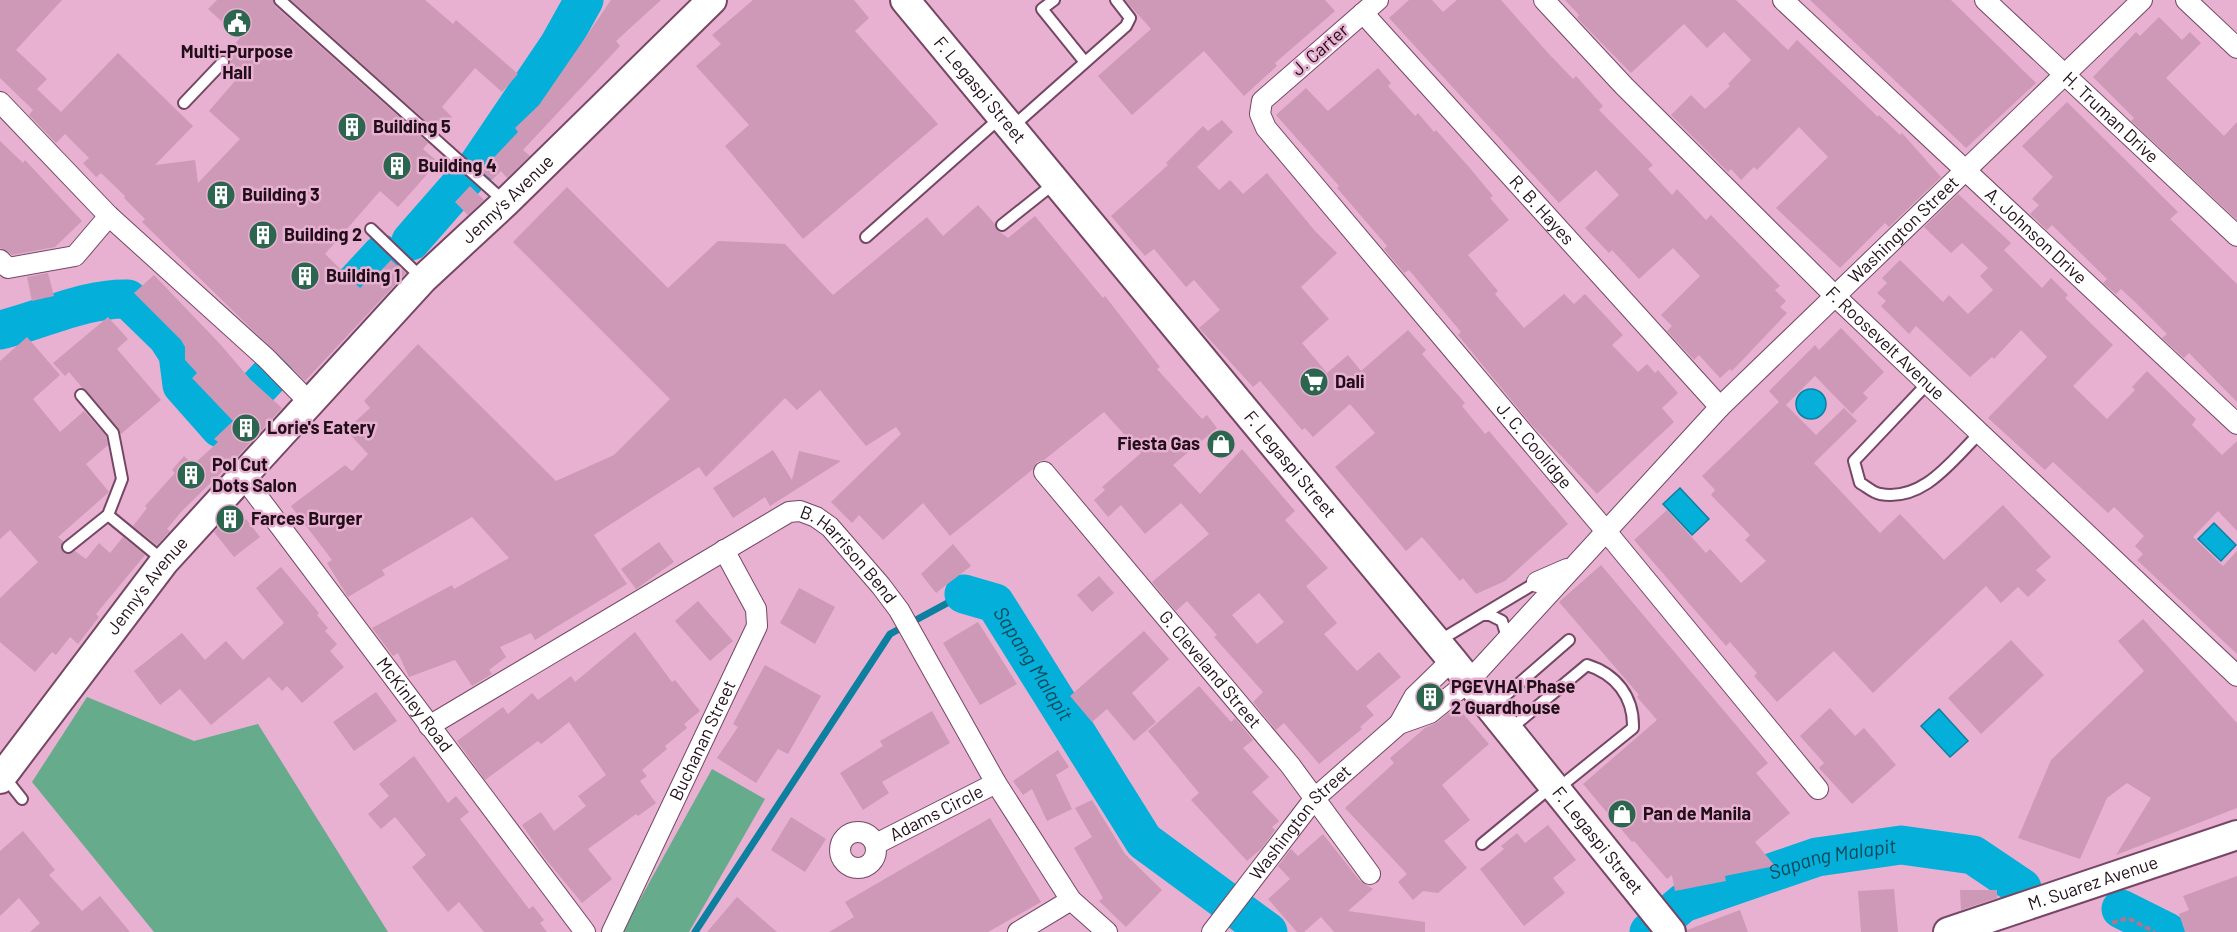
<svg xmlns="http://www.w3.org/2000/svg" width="2237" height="932" viewBox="0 0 2237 932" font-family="Barlow,sans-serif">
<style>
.green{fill:#66ab8b}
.water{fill:#04afd9;stroke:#0d7f9f;stroke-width:1.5}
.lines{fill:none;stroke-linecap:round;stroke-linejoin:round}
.stream{stroke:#0d7f9f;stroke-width:7}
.river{stroke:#04afd9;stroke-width:39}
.building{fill:#ce98b7;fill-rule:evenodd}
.lane-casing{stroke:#764764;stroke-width:14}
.street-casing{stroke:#764764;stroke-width:22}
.secondary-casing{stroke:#764764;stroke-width:32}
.path{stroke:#a47992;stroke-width:4;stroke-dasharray:6 3;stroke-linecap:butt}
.lane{stroke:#fff;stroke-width:10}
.street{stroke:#fff;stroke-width:20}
.secondary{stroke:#fff;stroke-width:28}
.labels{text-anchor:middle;stroke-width:5;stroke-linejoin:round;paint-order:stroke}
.street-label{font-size:18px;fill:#210e19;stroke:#e8b1d1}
.poi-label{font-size:18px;font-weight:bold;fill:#210e19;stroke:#e8b1d1;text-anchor:start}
.water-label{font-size:20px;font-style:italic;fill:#0c4759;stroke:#e8b1d1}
</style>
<rect width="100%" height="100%" fill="#e8b1d1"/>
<g class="green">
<polygon points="87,697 194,741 258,724 388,932 154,932 32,782"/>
<polygon points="712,769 765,799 689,932 622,932"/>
</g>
<g class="water">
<circle cx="1811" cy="404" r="15"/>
<polygon points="1680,488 1709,519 1692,535 1663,504"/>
<polygon points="2214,523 2236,545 2221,561 2198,539"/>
<polygon points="1939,709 1968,741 1950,757 1921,726"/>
</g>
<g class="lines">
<polyline class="stream" points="695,932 890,634 964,594"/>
<g class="river">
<polyline points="478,165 559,45 584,0"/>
<polyline points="411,241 467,177"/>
<polyline points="320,321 382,254"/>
<path d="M 0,330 C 43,320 83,298 128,299 L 167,337 L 178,354 L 182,385 L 220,428 L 273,372"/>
<path id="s1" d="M 964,594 L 995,603 L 1144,841 L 1268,932"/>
<polyline points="2121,909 2167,932"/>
<path id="s2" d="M 1649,932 L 1683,903 L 1817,857 L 1901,845 L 1973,855 L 2022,888"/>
</g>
</g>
<g class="building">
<polygon points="0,0 62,0 16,50 47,79 37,89 61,112 118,53 193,126 155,165 195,160 198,183 240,139 209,111 241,74 230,64 230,59 225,55 240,38 208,9 217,0 273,0 275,6 428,143 423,149 438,162 398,207 380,191 325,254 360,288 366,282 368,284 391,260 406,273 305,381 142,222 145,219 124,198 125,196 101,173 96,177 83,163 89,158 65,134 56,143 29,115 33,110 0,78"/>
<polygon points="291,0 425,0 453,24 456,20 518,74 502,92 475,68 442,107 452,117 438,132"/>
<polygon points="611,0 661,0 616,41 620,46 523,150 530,156 507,178 501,171 492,180 481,171 518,132 515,128 539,105"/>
<polygon points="753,0 854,0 869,18 855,31 938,124 803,239 725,146 749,125 696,66 721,44 712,35"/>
<polygon points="1125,0 1325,0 1335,11 1275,63 1277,66 1244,96 1204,51 1132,115 1098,76 1151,29"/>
<polygon points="1409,0 1432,0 1443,12 1457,0 1501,0 1549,54 1573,79 1576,76 1603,106 1599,110 1653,165 1648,169 1672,195 1677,189 1706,220 1711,215 1780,286 1775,290 1786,301 1780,307 1787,313 1732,371 1730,369 1720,378 1699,355 1694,360 1667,331 1672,326 1661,315 1700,276 1673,248 1639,279 1612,250 1609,253 1585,228 1619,195 1596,170 1559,203 1389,18"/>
<polygon points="1565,0 1736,0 1788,50 1797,40 1878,117 1879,115 1900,135 1902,133 1941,177 1889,227 1885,223 1840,268 1776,208 1828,157 1799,127 1757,170 1754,167 1741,180 1731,169 1728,172 1671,115 1691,95 1705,109 1730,86 1728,84 1751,60 1724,32 1707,48 1684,24 1631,73 1577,18 1579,15"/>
<polygon points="1810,0 1951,0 2036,83 1966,148"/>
<polygon points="2159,17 2182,40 2190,32 2201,43 2166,78 2224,136 2237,122 2237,220 2131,121 2134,118 2093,77 2136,32 2140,36"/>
<polygon points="1378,68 1391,83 1388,86 1415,116 1418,113 1434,132 1436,130 1469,167 1493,196 1490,198 1509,220 1468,255 1498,291 1495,294 1524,328 1564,294 1574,304 1585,294 1623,335 1612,345 1638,372 1647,364 1655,373 1658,370 1678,393 1662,408 1674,422 1597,494 1531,424 1458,335 1461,332 1409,270 1404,273 1384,249 1387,246 1337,188 1339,186 1276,115 1306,88 1328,111"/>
<polygon points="2067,102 2178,212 2170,219 2237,284 2237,402 2189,353 2184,358 2162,338 2167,334 2135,302 2121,289 2116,294 2103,283 2107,279 2052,225 2047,230 2030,214 2039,205 2032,199 2053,177 2022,146"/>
<polygon points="1222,120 1233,132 1197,167 1219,190 1230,180 1243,194 1267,173 1315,231 1337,253 1301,287 1329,319 1302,343 1327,373 1348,355 1361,371 1408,330 1426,350 1422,354 1465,403 1462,406 1485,434 1489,431 1568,524 1505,581 1476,594 1463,578 1460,581 1422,537 1406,551 1335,467 1375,433 1350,404 1313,437 1305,428 1302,430 1260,381 1253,387 1199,328 1220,310 1194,280 1186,287 1154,249 1145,256 1111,216 1168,165 1166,163 1203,126 1208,131"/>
<polygon points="0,141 23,163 25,160 82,221 55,247 12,255 0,248"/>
<polygon points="470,186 484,200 468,215 455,202"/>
<path d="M 567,187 L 668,288 L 718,241 L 785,244 L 833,295 L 927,217 L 943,236 L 978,205 L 995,224 L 997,230 L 1008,238 L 1035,216 L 1103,298 L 1105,296 L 1160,367 L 1157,369 L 1202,419 L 1207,415 L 1217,428 L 1173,465 L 1200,494 L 1242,449 L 1295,511 L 1285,520 L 1328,568 L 1306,586 L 1337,623 L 1324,634 L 1357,671 L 1379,652 L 1401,677 L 1366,706 L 1374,715 L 1360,727 L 1362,729 L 1319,764 L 1284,723 L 1276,730 L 1253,702 L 1263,692 L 1214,637 L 1217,635 L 1187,601 L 1176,611 L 1152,582 L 1209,534 L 1181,503 L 1145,534 L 1121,505 L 1108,517 L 1094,500 L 1105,490 L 1102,487 L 1141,453 L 1104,412 L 1044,460 L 1037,462 L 1032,470 L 950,536 L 923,503 L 883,540 L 859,515 L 852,523 L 831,502 L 901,434 L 896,427 L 866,446 L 820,390 L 797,410 L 785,398 L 706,477 L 699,467 L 594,535 L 627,584 L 535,640 L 531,633 L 500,647 L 506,657 L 489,670 L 492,674 L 472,686 L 455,660 L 409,677 L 398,653 L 393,656 L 372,628 L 452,585 L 454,589 L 509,558 L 472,517 L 382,570 L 385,575 L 348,597 L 327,563 L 332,560 L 291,506 L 345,465 L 352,471 L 368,454 L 346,430 L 370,408 L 364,401 L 418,344 L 556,481 L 614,455 L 670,399 L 513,242 ZM 1259,593 L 1284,622 L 1257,644 L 1232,615 Z"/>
<polygon points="1958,194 2011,243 2004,250 2042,288 2051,278 2068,295 2065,298 2113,345 2073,386 2107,419 2135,390 2132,387 2147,371 2196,419 2192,425 2222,455 2237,441 2237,531 2218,511 2193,537 2223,566 2237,551 2237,654 2137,560 2143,554 2135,546 2144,536 2114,507 2108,513 2053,462 2045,470 1988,418 2047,357 2021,330 1994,359 1992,357 1970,377 1916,326 1909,334 1881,306 1886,301 1877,293 1887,283 1882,278 1900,260 1943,302 1949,295 1968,314 1993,290 1980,276 1988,268 1962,243 1951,253 1924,227"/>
<polygon points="48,273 54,296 32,301 27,277"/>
<polygon points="154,275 220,344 250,379 282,408 235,459 181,512 167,529 170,531 157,545 133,526 147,508 145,506 175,473 172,470 184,456 193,465 218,442 214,439 233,421 192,378 197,373 185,360 185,347 181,340 134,293"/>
<polygon points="108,317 128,339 117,349 161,400 121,434 69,372 65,376 53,363"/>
<polygon points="1841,328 1884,372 1863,393 1868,398 1852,414 1815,376 1786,405 1816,435 1844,408 1857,421 1814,463 1880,533 1900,514 1944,560 2003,505 2051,557 2036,570 2046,580 2028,597 2018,587 2001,603 1986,586 1873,693 1834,651 1777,702 1754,676 1757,673 1730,642 1726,646 1634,540 1667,510 1706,553 1710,549 1741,583 1766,561 1745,540 1750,535 1711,495 1715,490 1702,476 1779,402 1769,391 1815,345 1819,350"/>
<polygon points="27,337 60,375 33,399 60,432 84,411 106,436 108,445 86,464 109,492 58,537 63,541 62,551 69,554 75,551 86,559 99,543 110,553 123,537 145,555 96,614 99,617 78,644 70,637 56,655 52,652 35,672 0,642 0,598 38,562 10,530 0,539 0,361"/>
<polygon points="773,450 792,480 799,451 841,461 770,506 765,497 733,518 713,488"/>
<polygon points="232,512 242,522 246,519 260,537 234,557 214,532"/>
<polygon points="659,542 674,562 636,589 621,569"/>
<polygon points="953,544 971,566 936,593 921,574"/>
<polygon points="1601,565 1768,763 1756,773 1790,813 1755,842 1775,866 1725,876 1726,881 1675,891 1672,875 1667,879 1634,841 1632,842 1583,784 1657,720 1637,697 1639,695 1559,602"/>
<polygon points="281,567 319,613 317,615 328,628 325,631 337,644 330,651 344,667 302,703 287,686 282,691 269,677 211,725 180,689 160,705 134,671 182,633 205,660 226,641 243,660 284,623 256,588"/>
<polygon points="1099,576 1114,593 1092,612 1077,595"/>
<polygon points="799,588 835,607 815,644 780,623"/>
<polygon points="698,601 733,641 710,661 675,621"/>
<polygon points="2143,619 2237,723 2237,808 2116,855 2151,798 2127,783 2107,798 2080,859 2018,838 2051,760 2144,671 2118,641"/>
<polygon points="978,622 1017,684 980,705 943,643"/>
<polygon points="1144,631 1169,659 1132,693 1156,722 1134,741 1107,709 1092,722 1070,696"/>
<polygon points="635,632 672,682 675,680 700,711 684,724 687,728 665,746 667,749 642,770 647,776 640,781 656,803 638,816 636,814 588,849 612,879 582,903 544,857 522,825 541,812 554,831 586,806 578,796 606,775 569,722 541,744 538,741 485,780 457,741 503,707 508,714 532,693 538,700 571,676 575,682"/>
<polygon points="2011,640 2044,675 1981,734 1948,698"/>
<polygon points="765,665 821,696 788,754 778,749 756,783 717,758 738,727 733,724"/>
<polygon points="1199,686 1231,722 1235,718 1253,740 1243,748 1269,777 1252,792 1279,821 1272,827 1275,830 1262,848 1247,861 1191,800 1199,793 1148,731"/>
<polygon points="376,692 397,721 354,751 333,722"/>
<polygon points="1830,708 1855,736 1864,728 1896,765 1852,804 1819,768 1824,763 1800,736"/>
<polygon points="1453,709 1456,713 1460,710 1489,744 1442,785 1470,820 1444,841 1467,868 1438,893 1423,891 1413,900 1398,882 1407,874 1345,808 1394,763 1390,758 1425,728 1438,722"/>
<polygon points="932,711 950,743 882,782 889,793 863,810 840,773 883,746 880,741"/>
<polygon points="1058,750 1069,767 1056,775 1072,809 1047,821 1032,789 1023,795 1013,781"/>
<polygon points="414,756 448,803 456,796 469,812 460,819 529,909 533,906 544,920 540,923 547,932 484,932 459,902 448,912 412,867 426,855 395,817 381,829 368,814 389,796 379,784"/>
<polygon points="1092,800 1125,854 1162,890 1126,927 1099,901 1103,898 1074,848 1092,837 1075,808"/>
<polygon points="791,817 826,839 805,872 771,850"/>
<polygon points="990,818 1041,902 988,932 829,932 854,917 845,902"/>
<polygon points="1548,825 1576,860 1553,878 1565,893 1524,926 1480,869 1504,849 1501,846 1517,833 1525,843"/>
<polygon points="23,831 55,870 49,875 82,911 100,896 130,932 30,932 40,923 19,898 0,916 0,851"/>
<polygon points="1323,834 1360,881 1373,889 1348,911 1425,922 1425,932 1334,932 1321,917 1304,932 1297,932 1268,899 1290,879 1278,866 1291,849 1298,856"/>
<polygon points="2237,876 2237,932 2185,932 2179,914 2189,910 2183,896"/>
<polygon points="1894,889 1898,932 1861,932 1858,891"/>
<polygon points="1960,890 1997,890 1997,898 1961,910"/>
<polygon points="737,897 777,932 707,932"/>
<polygon points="1740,910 1748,932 1687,932 1687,930"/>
</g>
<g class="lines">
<g class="lane-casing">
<g id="lane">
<polyline points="280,0 505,202"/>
<polyline points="1054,0 1042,9 1084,61"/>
<polyline points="184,103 223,62"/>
<polyline points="1011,128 1126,26 1130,18 1116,0"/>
<polyline points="1002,225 1056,182"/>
<polyline points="371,229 423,279"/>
<polyline points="866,237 1000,118"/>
<path d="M 1927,384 L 1854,461 L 1860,483 C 1866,486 1873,493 1880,494 C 1924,502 1952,460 1980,433"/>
<polyline points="108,515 164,561"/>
<polyline points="68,547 108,515 122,479 113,433 81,395"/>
<polyline points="1483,615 1490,615 1502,621 1506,634 1504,641"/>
<polyline points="1437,642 1537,582"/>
<polyline points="1491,708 1569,640"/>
<path d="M 1509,730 L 1587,665 C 1616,674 1634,697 1633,728 L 1556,790"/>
<polyline points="3,775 22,799"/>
<polyline points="1482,844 1551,787"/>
</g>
</g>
<g class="street-casing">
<g id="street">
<path id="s3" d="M 1378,0 L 1262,101 L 1260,114 L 1266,128 L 1605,530 L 1818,789"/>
<path id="s4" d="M 1544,0 L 1624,86 L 1836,297 L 2237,676"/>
<path id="s5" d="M 1783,0 L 2237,424"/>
<path id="s6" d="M 1985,0 L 2237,236"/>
<polyline points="2186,0 2237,48"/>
<path id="s7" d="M 1363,13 L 1720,407"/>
<polyline points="0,102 109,216 266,358 311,404"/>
<polyline points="0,260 8,268 75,256 109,216"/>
<path id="s8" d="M 1044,472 L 1290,765 L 1370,874"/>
<path id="s9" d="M 243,477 L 585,932"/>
<polyline points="1537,582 1567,569"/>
<path id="s10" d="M 1399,724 L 1430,713 L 1469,681 L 1720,407 L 2142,0"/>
<path id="s11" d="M 429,726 L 789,512 L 800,511 L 816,517 L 830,527 L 881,586 L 899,610 L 996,783 L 1071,900 L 1107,932"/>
<circle cx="858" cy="850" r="18"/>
<path id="s12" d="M 876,844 L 996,783"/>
<path id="s13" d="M 612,932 L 757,626 L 756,609 L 724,550"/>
<polyline points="1018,932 1071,900"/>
<path id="s14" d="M 1212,932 L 1315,798 L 1399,724 L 1414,697 L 1452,660"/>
</g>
</g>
<g class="secondary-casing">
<g id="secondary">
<path id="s15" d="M 905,0 L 1452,660 L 1671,932"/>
<path id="s16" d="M 0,779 L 164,562 L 423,279 L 505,203 L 712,0"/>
<path id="s17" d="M 1948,932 L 2237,835"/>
</g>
</g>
<polyline class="path" points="2112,923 2128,918 2155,932"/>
<use href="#lane" class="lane"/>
<use href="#street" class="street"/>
<use href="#secondary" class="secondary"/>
</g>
<defs>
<g id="civic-disc" transform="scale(1.5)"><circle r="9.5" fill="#2d664e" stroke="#e8b1d1"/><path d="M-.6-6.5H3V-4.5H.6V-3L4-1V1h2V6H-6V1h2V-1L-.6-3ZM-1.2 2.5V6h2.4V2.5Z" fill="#fff"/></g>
<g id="building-disc" transform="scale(1.5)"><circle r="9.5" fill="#2d664e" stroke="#e8b1d1"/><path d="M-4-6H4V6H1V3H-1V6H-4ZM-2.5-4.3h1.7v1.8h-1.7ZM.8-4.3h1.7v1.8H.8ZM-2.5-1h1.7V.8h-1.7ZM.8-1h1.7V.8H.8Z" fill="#fff"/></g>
<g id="supermarket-disc" transform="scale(1.5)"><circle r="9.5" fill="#2d664e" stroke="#e8b1d1"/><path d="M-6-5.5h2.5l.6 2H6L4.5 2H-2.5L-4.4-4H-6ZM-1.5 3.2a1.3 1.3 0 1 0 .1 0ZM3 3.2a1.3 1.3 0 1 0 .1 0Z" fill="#fff"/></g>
<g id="shop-disc" transform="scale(1.5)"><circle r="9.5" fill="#2d664e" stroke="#e8b1d1"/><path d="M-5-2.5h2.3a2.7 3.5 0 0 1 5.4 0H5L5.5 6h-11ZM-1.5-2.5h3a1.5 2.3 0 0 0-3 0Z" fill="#fff"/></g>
</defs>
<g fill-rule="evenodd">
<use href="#civic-disc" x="237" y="23"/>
<use href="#building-disc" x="352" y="127"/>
<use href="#building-disc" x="397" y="166"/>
<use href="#building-disc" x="221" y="195"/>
<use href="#building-disc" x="263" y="235"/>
<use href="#building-disc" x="305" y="276"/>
<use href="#supermarket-disc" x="1314" y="382"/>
<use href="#building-disc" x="246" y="428"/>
<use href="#shop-disc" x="1221" y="444"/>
<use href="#building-disc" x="191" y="475"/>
<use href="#building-disc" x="230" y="519"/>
<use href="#building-disc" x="1430" y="697"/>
<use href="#shop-disc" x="1622" y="814"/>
</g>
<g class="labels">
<g class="street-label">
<text transform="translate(1320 50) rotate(-41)" y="6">J. Carter</text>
<text dy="6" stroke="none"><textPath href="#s15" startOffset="117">F. Legaspi Street</textPath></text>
<text dy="6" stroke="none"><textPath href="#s6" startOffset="172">H. Truman Drive</textPath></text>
<text dy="6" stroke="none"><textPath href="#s16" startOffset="772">Jenny's Avenue</textPath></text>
<text dy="6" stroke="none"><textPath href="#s7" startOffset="266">R. B. Hayes</textPath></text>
<text dy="6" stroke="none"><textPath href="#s10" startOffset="710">Washington Street</textPath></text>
<text dy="6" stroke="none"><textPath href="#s5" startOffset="346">A. Johnson Drive</textPath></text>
<text dy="6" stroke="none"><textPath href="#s4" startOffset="484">F. Roosevelt Avenue</textPath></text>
<text dy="6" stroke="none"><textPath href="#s3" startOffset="598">J. C. Coolidge</textPath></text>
<text dy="6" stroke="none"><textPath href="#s15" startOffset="603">F. Legaspi Street</textPath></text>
<text dy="6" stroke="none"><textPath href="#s11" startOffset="496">B. Harrison Bend</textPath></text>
<text dy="6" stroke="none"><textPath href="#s16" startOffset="243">Jenny's Avenue</textPath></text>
<text dy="6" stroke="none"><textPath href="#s8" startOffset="258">G. Cleveland Street</textPath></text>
<text dy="6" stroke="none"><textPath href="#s9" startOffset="285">McKinley Road</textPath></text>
<text dy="6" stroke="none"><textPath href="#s13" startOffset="212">Buchanan Street</textPath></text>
<text dy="6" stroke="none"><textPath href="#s12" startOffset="68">Adams Circle</textPath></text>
<text dy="6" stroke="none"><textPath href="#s14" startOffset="141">Washington Street</textPath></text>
<text dy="6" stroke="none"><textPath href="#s15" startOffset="1089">F. Legaspi Street</textPath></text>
<text dy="6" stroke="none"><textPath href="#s17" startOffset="153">M. Suarez Avenue</textPath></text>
</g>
<g class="poi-label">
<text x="237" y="58" text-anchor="middle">Multi-Purpose<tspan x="237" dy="21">Hall</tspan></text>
<text x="373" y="133">Building 5</text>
<text x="418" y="172">Building 4</text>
<text x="242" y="201">Building 3</text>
<text x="284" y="241">Building 2</text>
<text x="326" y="282">Building 1</text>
<text x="1335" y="388">Dali</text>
<text x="267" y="434">Lorie's Eatery</text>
<text x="1200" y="450" text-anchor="end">Fiesta Gas</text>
<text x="212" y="471">Pol Cut<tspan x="212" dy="21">Dots Salon</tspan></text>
<text x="251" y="525">Farces Burger</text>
<text x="1451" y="693">PGEVHAI Phase<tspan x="1451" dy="21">2 Guardhouse</tspan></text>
<text x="1643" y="820">Pan de Manila</text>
</g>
<g class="water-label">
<text dy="7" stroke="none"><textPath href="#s1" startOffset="104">Sapang Malapit</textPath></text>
<text dy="7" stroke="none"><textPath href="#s2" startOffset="201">Sapang Malapit</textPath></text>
</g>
</g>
</svg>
